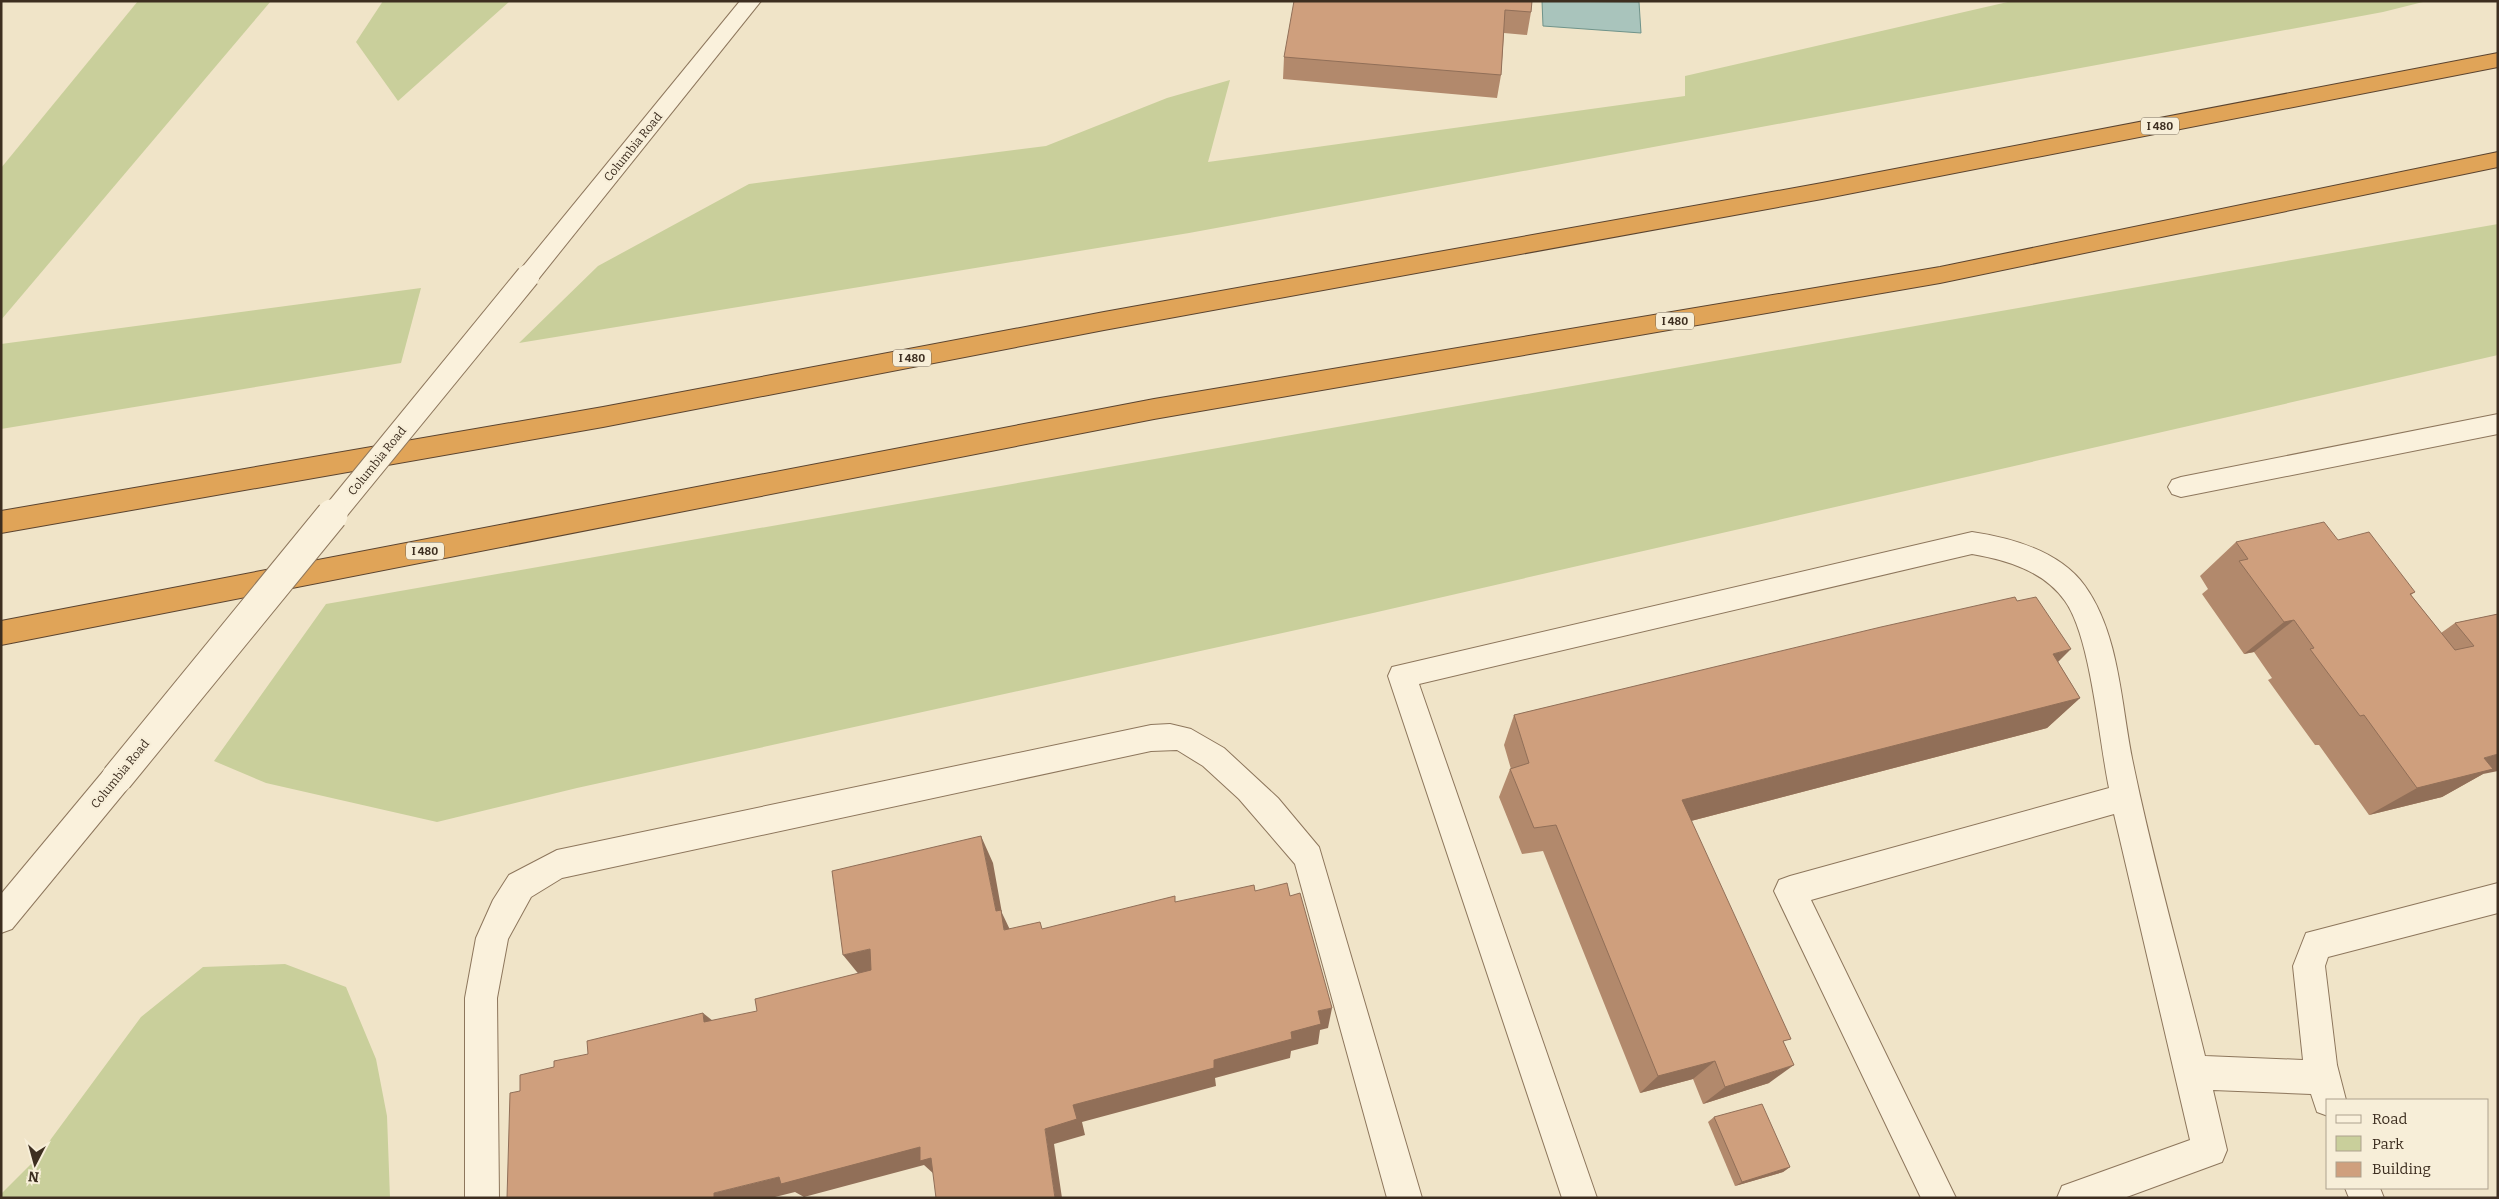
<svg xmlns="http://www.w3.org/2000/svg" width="2499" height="1199" viewBox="0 0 2499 1199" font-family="Bitter,serif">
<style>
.green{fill:#c9cf9b}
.water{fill:#a9c4bc;stroke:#6f938a}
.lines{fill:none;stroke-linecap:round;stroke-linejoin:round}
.minor-casing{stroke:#8d765c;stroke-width:2}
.highway-casing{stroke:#5b4430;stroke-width:2}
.minor{fill:#faf1dc;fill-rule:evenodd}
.highway{fill:#e0a458;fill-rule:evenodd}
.minor-bridge-far1-casing{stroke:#8d765c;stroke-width:25;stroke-linecap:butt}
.minor-bridge-casing{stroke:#8d765c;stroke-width:33;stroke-linecap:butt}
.minor-bridge-far1{stroke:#faf1dc;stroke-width:23}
.minor-bridge{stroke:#faf1dc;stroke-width:31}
.wall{fill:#b2896c}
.shaded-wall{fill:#916f58}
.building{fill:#cf9f7d;stroke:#916f58}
.labels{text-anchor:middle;stroke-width:4.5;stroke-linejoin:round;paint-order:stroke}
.shield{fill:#f7eed8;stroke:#756857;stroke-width:1}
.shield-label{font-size:11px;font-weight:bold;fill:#3d2e20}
.street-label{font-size:12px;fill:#3d2e20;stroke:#f7eed8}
</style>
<rect width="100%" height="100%" fill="#f0e4c8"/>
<g class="green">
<polygon points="138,1 271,1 1,320 1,168"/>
<polygon points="383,1 510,1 398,101 356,42"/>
<polygon points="2012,1 2427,1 2383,12 1189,233 519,343 598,266 749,184 1046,146 1167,98 1230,80 1208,162 1685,96 1685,76"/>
<polygon points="2498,224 2498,355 1373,613 577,788 437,822 266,783 214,761 326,604"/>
<polygon points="421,288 401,363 1,429 1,344"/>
<polygon points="285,964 346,987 376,1059 387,1116 390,1198 1,1198 1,1194 37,1158 141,1017 203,967"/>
</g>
<polygon class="water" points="1542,1 1639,2 1641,33 1543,26"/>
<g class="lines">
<g class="minor-casing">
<g id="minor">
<polygon points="740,1 761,1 536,282 528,284 520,282 516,276 520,270"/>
<polygon points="2498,414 2498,434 2181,497 2172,494 2168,487 2172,480 2181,477"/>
<path d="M 1972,532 C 2012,538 2060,551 2085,586 C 2120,635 2121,706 2133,763 C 2153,861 2181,958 2205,1056 L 2303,1060 L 2293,966 L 2306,933 L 2498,883 L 2498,913 L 2328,957 L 2325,966 L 2337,1065 L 2346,1100 L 2328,1100 L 2328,1116 L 2317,1112 L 2311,1094 L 2213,1090 L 2227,1150 L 2222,1162 L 2124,1198 L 2057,1198 L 2062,1186 L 2190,1140 L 2114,814 L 1811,900 L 1956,1198 L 1921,1198 L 1774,891 L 1779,880 L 1790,876 L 2109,788 C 2099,741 2091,637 2065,601 C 2044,571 2007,560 1972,554 L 1419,684 L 1597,1198 L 1562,1198 L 1388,676 L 1392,667 Z"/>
<polygon points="1170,724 1191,729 1224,748 1278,798 1319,847 1422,1198 1387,1198 1295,864 1239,799 1203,766 1177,750 1151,751 562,878 531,897 508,939 497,998 499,1198 465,1198 465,998 476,938 493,900 509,875 557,850 1151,725"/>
<polygon points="117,764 128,768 132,778 128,788 12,929 1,933 1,894 106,768"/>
<polygon points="2345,1188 2380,1188 2384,1198 2349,1198"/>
</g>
</g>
<g class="highway-casing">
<g id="highway">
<polygon points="2498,53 2498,67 1822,199 1104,330 603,427 1,533 1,511 603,407 1104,312 1822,183"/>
<polygon points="2498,152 2498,167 1940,283 1154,419 1,645 1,621 1154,399 1940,267"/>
</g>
</g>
<use href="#minor" class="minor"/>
<use href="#highway" class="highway"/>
<g class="minor-bridge-far1-casing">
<polyline id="minor-bridge-far1" points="331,517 528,276"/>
</g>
<g class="minor-bridge-casing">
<polyline id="minor-bridge" points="117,778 332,515"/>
</g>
<use href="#minor-bridge-far1" class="minor-bridge-far1"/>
<use href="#minor-bridge" class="minor-bridge"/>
</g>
<g class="wall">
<polygon points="1532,1 1531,12 1527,35 1504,33 1501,75 1497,98 1283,79 1284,57"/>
<polygon points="2338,540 2415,592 2411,595 2441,633 2455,623 2498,614 2483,774 2442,797 2369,815 2319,745 2315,745 2268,680 2272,678 2254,652 2244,654 2202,594 2208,589 2200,576 2236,542"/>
<polygon points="2017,601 2058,662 2080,698 2047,728 1691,821 1784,1043 1769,1083 1703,1104 1693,1079 1640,1093 1543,851 1522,854 1499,797 1510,769 1511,769 1504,745 1514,715"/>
<polygon points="1714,1117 1790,1167 1783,1172 1735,1186 1708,1122"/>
</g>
<g class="shaded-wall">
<polygon points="2294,620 2254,652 2244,654 2284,622"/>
<polygon points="2071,649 2039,681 2053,654"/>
<polygon points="2080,698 2047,728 1664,828 1682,800"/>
<polygon points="2498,754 2498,771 2483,774 2442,797 2369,815 2417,788 2484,758"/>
<polygon points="981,836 993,863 1002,913 1012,934 1015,953 996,911"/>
<polygon points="870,949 887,971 861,977 843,955"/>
<polygon points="1332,1008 1328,1028 1320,1030 1318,1044 1291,1051 1290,1058 1215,1078 1216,1086 1082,1122 1085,1135 1054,1144 1062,1198 1055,1198 1045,1129 1073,1105 1214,1060 1291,1032 1318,1011"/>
<polygon points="703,1013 728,1033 704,1022"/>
<polygon points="1715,1061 1693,1079 1640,1093 1658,1076"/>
<polygon points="1794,1065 1769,1083 1703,1104 1725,1087"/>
<polygon points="920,1147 946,1172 935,1175 924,1165 804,1197 795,1192 771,1198 714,1198 714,1193 779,1177"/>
<polygon points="1790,1167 1783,1172 1735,1186 1742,1182"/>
</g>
<g class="building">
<polygon points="1294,1 1532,1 1531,12 1505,10 1501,75 1284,57"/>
<polygon points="2324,522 2338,540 2369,532 2415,592 2410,594 2455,650 2474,646 2455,623 2498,614 2498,754 2484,758 2493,769 2417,788 2364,715 2360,716 2310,649 2314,648 2294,620 2284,622 2239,561 2248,559 2236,542"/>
<polygon points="2015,597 2017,601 2036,597 2071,649 2053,654 2080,698 1682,800 1791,1039 1783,1041 1794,1065 1725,1087 1715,1061 1658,1076 1556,825 1534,828 1510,769 1529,763 1514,715 1881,627"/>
<polygon points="981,836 996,911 1001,910 1004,930 1040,922 1042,929 1175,896 1175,902 1254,885 1255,891 1287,883 1290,896 1300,893 1332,1008 1318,1011 1321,1024 1291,1032 1292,1039 1214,1060 1214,1068 1073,1105 1077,1119 1045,1129 1055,1198 936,1198 931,1158 920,1161 920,1147 781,1184 779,1177 714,1193 714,1198 507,1198 510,1093 520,1091 520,1075 554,1067 554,1061 588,1054 587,1041 703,1013 704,1022 757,1011 755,999 871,970 870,949 843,955 832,871"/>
<polygon points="1762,1104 1790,1167 1742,1182 1714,1117"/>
</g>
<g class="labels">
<g class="shield">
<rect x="2141" y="117.5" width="38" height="17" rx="4"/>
<rect x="1656" y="312.5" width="38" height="17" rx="4"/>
<rect x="893" y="349.5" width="38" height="17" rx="4"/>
<rect x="406" y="542.5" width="38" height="17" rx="4"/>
</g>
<g class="shield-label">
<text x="2160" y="130">I 480</text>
<text x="1675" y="325">I 480</text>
<text x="912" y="362">I 480</text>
<text x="425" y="555">I 480</text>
</g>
<g class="street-label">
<text transform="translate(633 147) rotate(-51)" y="4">Columbia Road</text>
<text transform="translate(377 461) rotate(-51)" y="4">Columbia Road</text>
<text transform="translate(120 774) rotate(-51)" y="4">Columbia Road</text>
</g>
</g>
<rect width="2499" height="1199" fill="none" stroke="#3d2e20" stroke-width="5"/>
<rect x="2326" y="1099" width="162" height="90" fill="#f7eed8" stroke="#ada18e"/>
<rect x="2336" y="1115" width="25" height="8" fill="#faf1dc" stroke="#ada18e"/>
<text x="2372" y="1124" font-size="15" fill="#3d2e20">Road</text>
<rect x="2336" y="1136" width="25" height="15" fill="#c9cf9b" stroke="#ada18e"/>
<text x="2372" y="1149" font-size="15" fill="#3d2e20">Park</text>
<rect x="2336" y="1162" width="25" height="15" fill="#cf9f7d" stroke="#ada18e"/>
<text x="2372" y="1174" font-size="15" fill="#3d2e20">Building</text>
<g transform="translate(35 1164) rotate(186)" stroke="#f7eed8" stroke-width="4" paint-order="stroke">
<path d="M0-4L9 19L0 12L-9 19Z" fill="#3d2e20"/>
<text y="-8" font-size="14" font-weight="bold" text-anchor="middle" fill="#3d2e20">N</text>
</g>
</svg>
